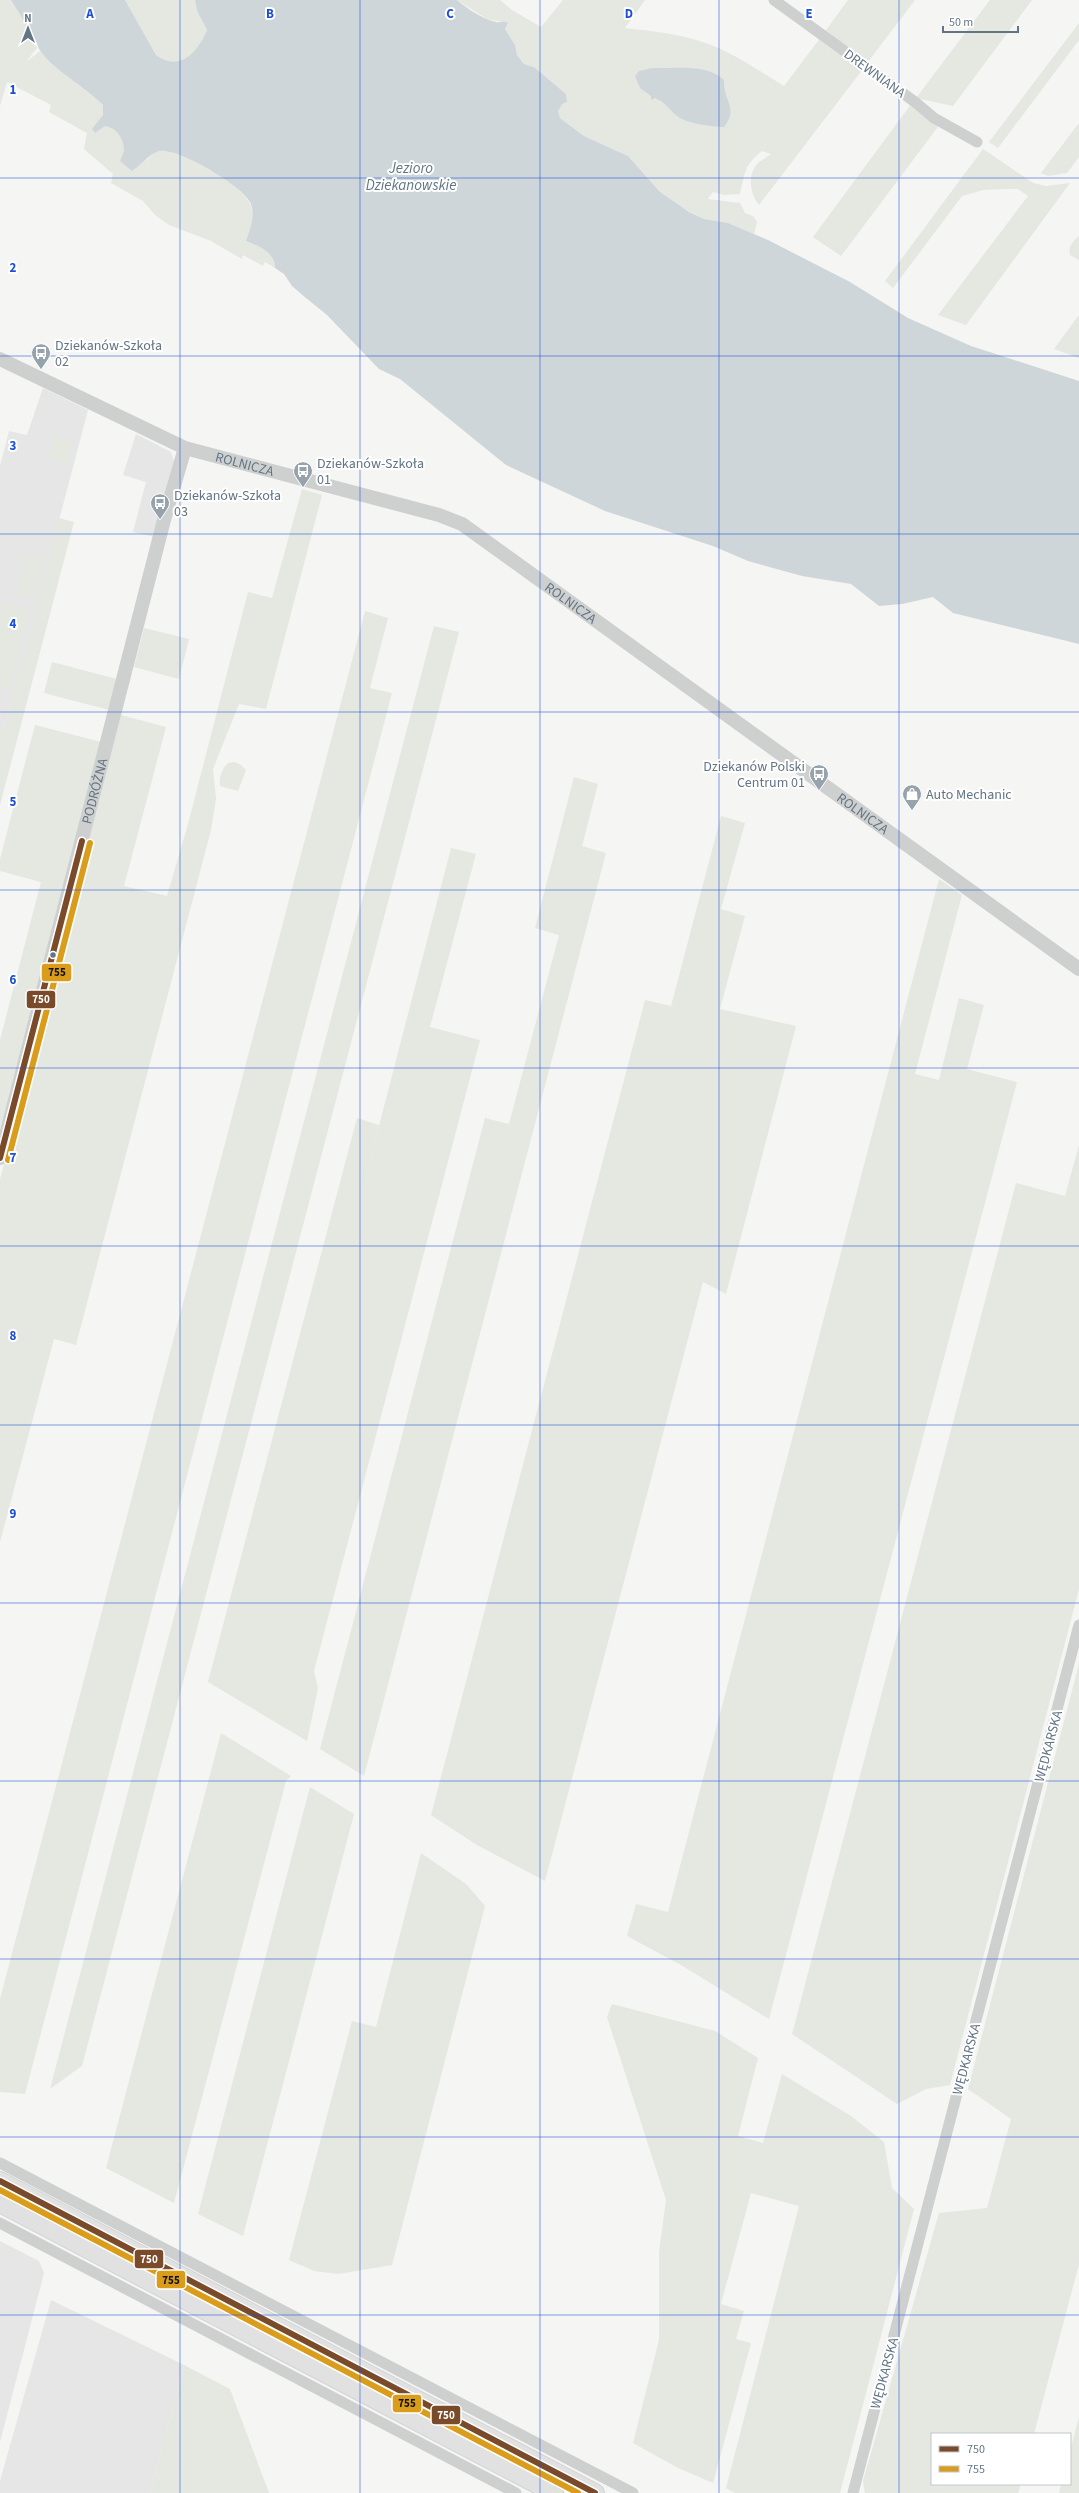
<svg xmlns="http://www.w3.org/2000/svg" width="1079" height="2493" viewBox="0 0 1079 2493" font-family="'Source Sans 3',sans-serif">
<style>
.built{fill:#e5e6e5}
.green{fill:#e4e8e1}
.water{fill:#ced6d9}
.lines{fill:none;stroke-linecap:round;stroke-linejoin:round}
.trunk-casing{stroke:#d2d3d3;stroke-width:20}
.minor{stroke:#ced0d0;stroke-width:11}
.tertiary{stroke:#ced0d0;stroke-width:14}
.trunk{stroke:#e1e1e2;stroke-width:18}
.bus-1-casing{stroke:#fff;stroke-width:9}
.bus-2-casing{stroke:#fff;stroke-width:9}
.bus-1{stroke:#7a4b2a;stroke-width:6}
.bus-2{stroke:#d99c1b;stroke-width:6}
.grid{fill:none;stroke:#1d4ed8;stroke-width:1;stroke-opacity:0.55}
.bus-dot{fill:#637585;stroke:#fff;stroke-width:1.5}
.labels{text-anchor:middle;stroke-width:4;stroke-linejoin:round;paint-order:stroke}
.street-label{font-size:14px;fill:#637585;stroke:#fff}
.poi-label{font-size:14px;fill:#637585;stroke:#fff;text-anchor:start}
.water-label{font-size:15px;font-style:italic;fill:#5f7782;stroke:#fff}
.grid-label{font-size:13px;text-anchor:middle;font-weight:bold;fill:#1d4ed8;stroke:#fff;stroke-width:4;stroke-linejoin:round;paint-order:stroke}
.line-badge{stroke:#fff;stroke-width:1.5}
.badge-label{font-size:11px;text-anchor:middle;font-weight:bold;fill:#fff}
.pale-badge-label{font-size:11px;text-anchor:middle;font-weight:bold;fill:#111}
</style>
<rect width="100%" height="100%" fill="#f5f5f3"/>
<g class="built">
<polygon points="43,388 88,410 4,729 0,728 0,466 9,431 27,435"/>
<polygon points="136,434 171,452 174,461 155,537 133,532 146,482 123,475"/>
<polygon points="0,2241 39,2261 44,2273 0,2442"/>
<polygon points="51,2300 184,2365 150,2493 0,2493 0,2481"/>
</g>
<g class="green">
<path d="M 0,0 L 11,0 L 36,41 L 37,48 L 26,62 L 40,51 L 68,77 L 96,96 L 103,105 L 103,115 L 93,129 L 95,133 L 105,126 C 117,128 124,139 124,151 L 147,160 C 151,156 154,150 161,150 C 182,151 240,184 249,202 C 256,214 250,229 246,241 C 258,246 275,252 275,268 L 265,262 L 263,266 L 243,255 L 242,259 L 211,241 L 169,225 L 155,215 L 143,201 L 111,183 L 113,174 L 84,149 L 87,133 L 49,112 L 51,105 L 7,82 L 0,106 Z"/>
<path d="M 125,0 L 195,0 L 197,11 L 207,30 C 197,53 180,72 156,55 Z"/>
<path d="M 457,0 L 500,0 L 512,10 L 541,27 L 563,0 L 645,0 L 625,28 C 652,31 680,34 706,43 C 734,53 759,71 784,86 L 821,37 L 863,69 L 759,205 C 750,195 747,174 758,163 C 762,160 767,157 771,154 L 762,151 C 744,165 745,173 740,194 L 724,195 L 713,192 L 708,199 L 740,203 L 745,213 L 753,216 L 757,222 L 754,234 L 728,223 L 704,219 L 682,208 L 660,192 L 628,156 L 584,136 L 560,118 L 558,111 L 566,94 L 534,67 L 524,64 L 517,55 L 515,45 L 505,29 L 508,23 L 487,19 Z"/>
<polygon points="848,0 915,0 867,63 824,33"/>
<polygon points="990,0 1032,0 953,106 916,98"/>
<polygon points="1079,23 1079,40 998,148 989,142"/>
<polygon points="912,103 940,124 841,256 813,237"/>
<polygon points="1079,123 1079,157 1067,173 1048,176 1041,173"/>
<polygon points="983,149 1033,183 1046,186 1070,183 966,325 938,315 1028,196 1018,189 1005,189 983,190 962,196 893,288 885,281"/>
<path d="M 1079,236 L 1079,260 L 1070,255 C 1068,246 1072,242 1079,236 Z"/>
<polygon points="1079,315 1079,358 1054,349"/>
<polygon points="53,437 73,443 68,463 48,458"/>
<polygon points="302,489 322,495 266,709 239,704 213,769 216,799 211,830 76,1345 54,1339 0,1542 0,1179 121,715 166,727 124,886 167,896 188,824 248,592 272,598"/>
<polygon points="59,518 74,522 0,805 0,728 4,729"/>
<polygon points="26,554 45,559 35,599 16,594"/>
<polygon points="0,603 29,610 9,688 0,686"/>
<polygon points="365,611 388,618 370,688 392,693 25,2094 0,2092 0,1999"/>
<polygon points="434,626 459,632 82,2066 50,2089"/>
<polygon points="144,628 189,639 179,679 134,667"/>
<polygon points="52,662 117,679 109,710 44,693"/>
<polygon points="35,725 101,742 0,1129 0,1040 41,882 0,871 0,859"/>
<path d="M 235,762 L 241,765 L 246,770 L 238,791 L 220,786 C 219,777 221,770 228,763 Z"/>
<polygon points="574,777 598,784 582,846 606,853 364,1776 320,1749 485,1118 509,1124 559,935 535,928"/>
<polygon points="721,816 745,823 721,909 745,916 720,1009 796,1026 726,1294 703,1282 545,1881 477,1845 431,1815 645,1000 671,1006"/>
<polygon points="451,848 476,854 430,1027 480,1040 314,1671 318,1688 307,1741 208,1682 357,1118 379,1125 359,1203"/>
<polygon points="939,879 962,895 915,1074 939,1080 959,998 984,1005 967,1069 1017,1082 769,2019 681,1965 627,1936 636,1904 668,1912"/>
<polygon points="1079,1145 1079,1589 950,2085 926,2089 897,2104 792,2034 1016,1183 1065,1196"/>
<polygon points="1079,1664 1079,2264 1034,2434 932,2434 932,2484 1021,2484 1018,2493 865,2493 863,2481 939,2213 987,2208 1011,2119 968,2089"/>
<polygon points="221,1733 291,1776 286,1781 174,2203 106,2168"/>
<polygon points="310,1787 354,1814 243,2236 198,2214"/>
<polygon points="421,1853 466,1884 485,1906 392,2265 338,2274 314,2271 289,2260 352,2021 376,2027"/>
<polygon points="612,2004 715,2031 758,2058 738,2136 763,2143 782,2074 851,2116 884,2142 892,2188 914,2209 840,2493 735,2493 726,2488 799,2206 751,2193 721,2304 744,2311 736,2339 751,2343 713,2483 678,2468 633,2443 659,2340 659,2252 666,2200 607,2017"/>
<polygon points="184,2365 230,2389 269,2493 150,2493"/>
<polygon points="1079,2417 1079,2493 1059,2493 1061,2484 1070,2484 1070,2451"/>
</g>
<g class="water">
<path d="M 11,0 L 125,0 L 156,55 C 180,72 197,53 207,30 L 197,11 L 195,0 L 457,0 C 468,9 482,19 496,22 C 501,23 504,20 508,23 L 505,29 L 515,45 L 517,55 L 524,64 L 534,67 L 566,94 L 567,102 L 562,104 L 558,111 L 560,118 L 584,136 L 628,156 L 660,192 L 689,212 L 704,219 L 728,223 L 768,240 L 850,282 L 908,318 L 971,346 L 1079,381 L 1079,644 L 953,613 L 933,597 L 902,604 L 879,606 L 851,584 L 802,576 L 748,561 L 713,546 L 605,511 L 506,465 L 400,379 L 379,369 L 327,315 L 306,298 L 292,286 L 284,274 L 275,268 C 275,252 258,246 246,241 C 250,229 256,214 250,202 C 241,185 177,147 159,151 C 150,153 140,166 132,171 L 120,161 L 124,151 C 124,139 117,128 105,126 L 95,133 L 92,129 L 103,115 L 103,105 C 88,88 39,62 36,41 Z"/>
<path d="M 652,68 C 674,69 707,63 724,80 C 723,101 739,108 724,127 C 712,127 685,123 677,116 C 669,109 665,102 655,98 L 651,100 L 651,96 L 640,88 L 635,76 L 639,71 Z"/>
</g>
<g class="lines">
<g class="trunk-casing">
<g id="trunk">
<polyline points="0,2181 595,2493"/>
<polyline points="0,2203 554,2493"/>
</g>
</g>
<g class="minor">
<polyline points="774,0 915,102 934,118 977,142"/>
<polyline points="0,2163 633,2493"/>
<polyline points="0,2223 516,2493"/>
<polyline points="853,2493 1079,1625"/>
</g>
<g class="tertiary">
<path id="s1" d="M 0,359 L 185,448 L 439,515 L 462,524 L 1079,969"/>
<path id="s2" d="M 0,1158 L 164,520 L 185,448"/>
</g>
<use href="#trunk" class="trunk"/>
<g class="bus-1-casing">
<g id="bus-1">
<polyline points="0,1158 82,841"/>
<polyline points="0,2181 595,2493"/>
</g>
</g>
<g class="bus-2-casing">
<g id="bus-2">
<polyline points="8,1160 90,843"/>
<polyline points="0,2190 578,2493"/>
</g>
</g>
<use href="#bus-1" class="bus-1"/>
<use href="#bus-2" class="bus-2"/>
</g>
<path class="grid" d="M 180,0 L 180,2493M 360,0 L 360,2493M 540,0 L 540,2493M 719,0 L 719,2493M 899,0 L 899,2493M 0,178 L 1079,178M 0,356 L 1079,356M 0,534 L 1079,534M 0,712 L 1079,712M 0,890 L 1079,890M 0,1068 L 1079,1068M 0,1246 L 1079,1246M 0,1425 L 1079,1425M 0,1603 L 1079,1603M 0,1781 L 1079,1781M 0,1959 L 1079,1959M 0,2137 L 1079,2137M 0,2315 L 1079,2315"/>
<defs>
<g id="bus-pin" transform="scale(1)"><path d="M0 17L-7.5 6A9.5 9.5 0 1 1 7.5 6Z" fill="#96a2ac" stroke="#fff"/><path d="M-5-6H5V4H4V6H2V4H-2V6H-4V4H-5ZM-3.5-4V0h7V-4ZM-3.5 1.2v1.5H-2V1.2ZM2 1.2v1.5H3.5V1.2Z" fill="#fff"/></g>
<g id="shop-pin" transform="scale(1)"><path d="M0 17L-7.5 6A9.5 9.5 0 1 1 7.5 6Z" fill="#96a2ac" stroke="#fff"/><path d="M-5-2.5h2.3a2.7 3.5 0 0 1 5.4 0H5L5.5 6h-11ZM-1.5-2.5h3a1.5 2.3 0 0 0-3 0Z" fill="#fff"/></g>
</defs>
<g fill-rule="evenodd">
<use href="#bus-pin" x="41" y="353"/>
<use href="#bus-pin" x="303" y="471"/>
<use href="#bus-pin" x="160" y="503"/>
<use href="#bus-pin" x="819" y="774"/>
<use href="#shop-pin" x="912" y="794"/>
</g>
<circle class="bus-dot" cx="53" cy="955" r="3.5"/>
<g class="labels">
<g class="street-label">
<text transform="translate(875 73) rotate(36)" y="5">DREWNIANA</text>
<text dy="5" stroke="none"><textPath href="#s1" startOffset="267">ROLNICZA</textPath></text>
<text dy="5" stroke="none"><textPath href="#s1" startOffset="627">ROLNICZA</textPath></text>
<text dy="5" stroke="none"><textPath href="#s2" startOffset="379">PODRÓŻNA</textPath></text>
<text dy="5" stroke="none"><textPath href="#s1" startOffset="987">ROLNICZA</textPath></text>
<text transform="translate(1048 1746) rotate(-75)" y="5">WĘDKARSKA</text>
<text transform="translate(966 2059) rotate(-75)" y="5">WĘDKARSKA</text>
<text transform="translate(884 2373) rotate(-75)" y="5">WĘDKARSKA</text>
</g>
<g class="poi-label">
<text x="55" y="350">Dziekanów-Szkoła<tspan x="55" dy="16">02</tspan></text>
<text x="317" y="468">Dziekanów-Szkoła<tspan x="317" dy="16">01</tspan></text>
<text x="174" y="500">Dziekanów-Szkoła<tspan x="174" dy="16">03</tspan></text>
<text x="805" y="771" text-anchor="end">Dziekanów Polski<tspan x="805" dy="16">Centrum 01</tspan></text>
<text x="926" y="799">Auto Mechanic</text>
</g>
<g class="water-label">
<text x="411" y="173">Jezioro<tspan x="411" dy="17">Dziekanowskie</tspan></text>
</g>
</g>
<g class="grid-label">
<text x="90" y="18">A</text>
<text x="270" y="18">B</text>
<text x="450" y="18">C</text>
<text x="629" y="18">D</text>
<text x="809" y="18">E</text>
<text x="13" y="94">1</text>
<text x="13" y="272">2</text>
<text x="13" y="450">3</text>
<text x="13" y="628">4</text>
<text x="13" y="806">5</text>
<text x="13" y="984">6</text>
<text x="13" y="1162">7</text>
<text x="13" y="1340">8</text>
<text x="13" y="1518">9</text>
</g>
<g class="line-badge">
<rect x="41" y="963" width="31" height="19" rx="4" fill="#d99c1b"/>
<rect x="26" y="990" width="30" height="19" rx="4" fill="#7a4b2a"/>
<rect x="134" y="2249" width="30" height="20" rx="4" fill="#7a4b2a"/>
<rect x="156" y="2270" width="30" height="19" rx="4" fill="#d99c1b"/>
<rect x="392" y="2394" width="30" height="19" rx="4" fill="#d99c1b"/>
<rect x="431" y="2405" width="30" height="20" rx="4" fill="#7a4b2a"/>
</g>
<g class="badge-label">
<text x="41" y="1003">750</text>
<text x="149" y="2263">750</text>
<text x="446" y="2419">750</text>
</g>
<g class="pale-badge-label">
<text x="57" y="976">755</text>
<text x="171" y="2284">755</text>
<text x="407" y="2407">755</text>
</g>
<rect x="931" y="2433" width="140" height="52" fill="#ffffff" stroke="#c1c8ce"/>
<rect x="939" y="2446" width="20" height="6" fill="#7a4b2a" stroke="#c1c8ce"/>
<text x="967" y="2453" font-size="12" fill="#637585">750</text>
<rect x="939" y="2466" width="20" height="6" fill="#d99c1b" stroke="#c1c8ce"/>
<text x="967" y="2473" font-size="12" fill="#637585">755</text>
<g transform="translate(28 28)" stroke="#ffffff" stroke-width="3" paint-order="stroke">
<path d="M0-3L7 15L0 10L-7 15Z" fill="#637585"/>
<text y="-6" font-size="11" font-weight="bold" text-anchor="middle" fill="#637585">N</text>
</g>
<path d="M943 26v6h75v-6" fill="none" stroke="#637585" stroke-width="2"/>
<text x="949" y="26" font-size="12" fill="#637585" stroke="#ffffff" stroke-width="3" paint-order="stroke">50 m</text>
</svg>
